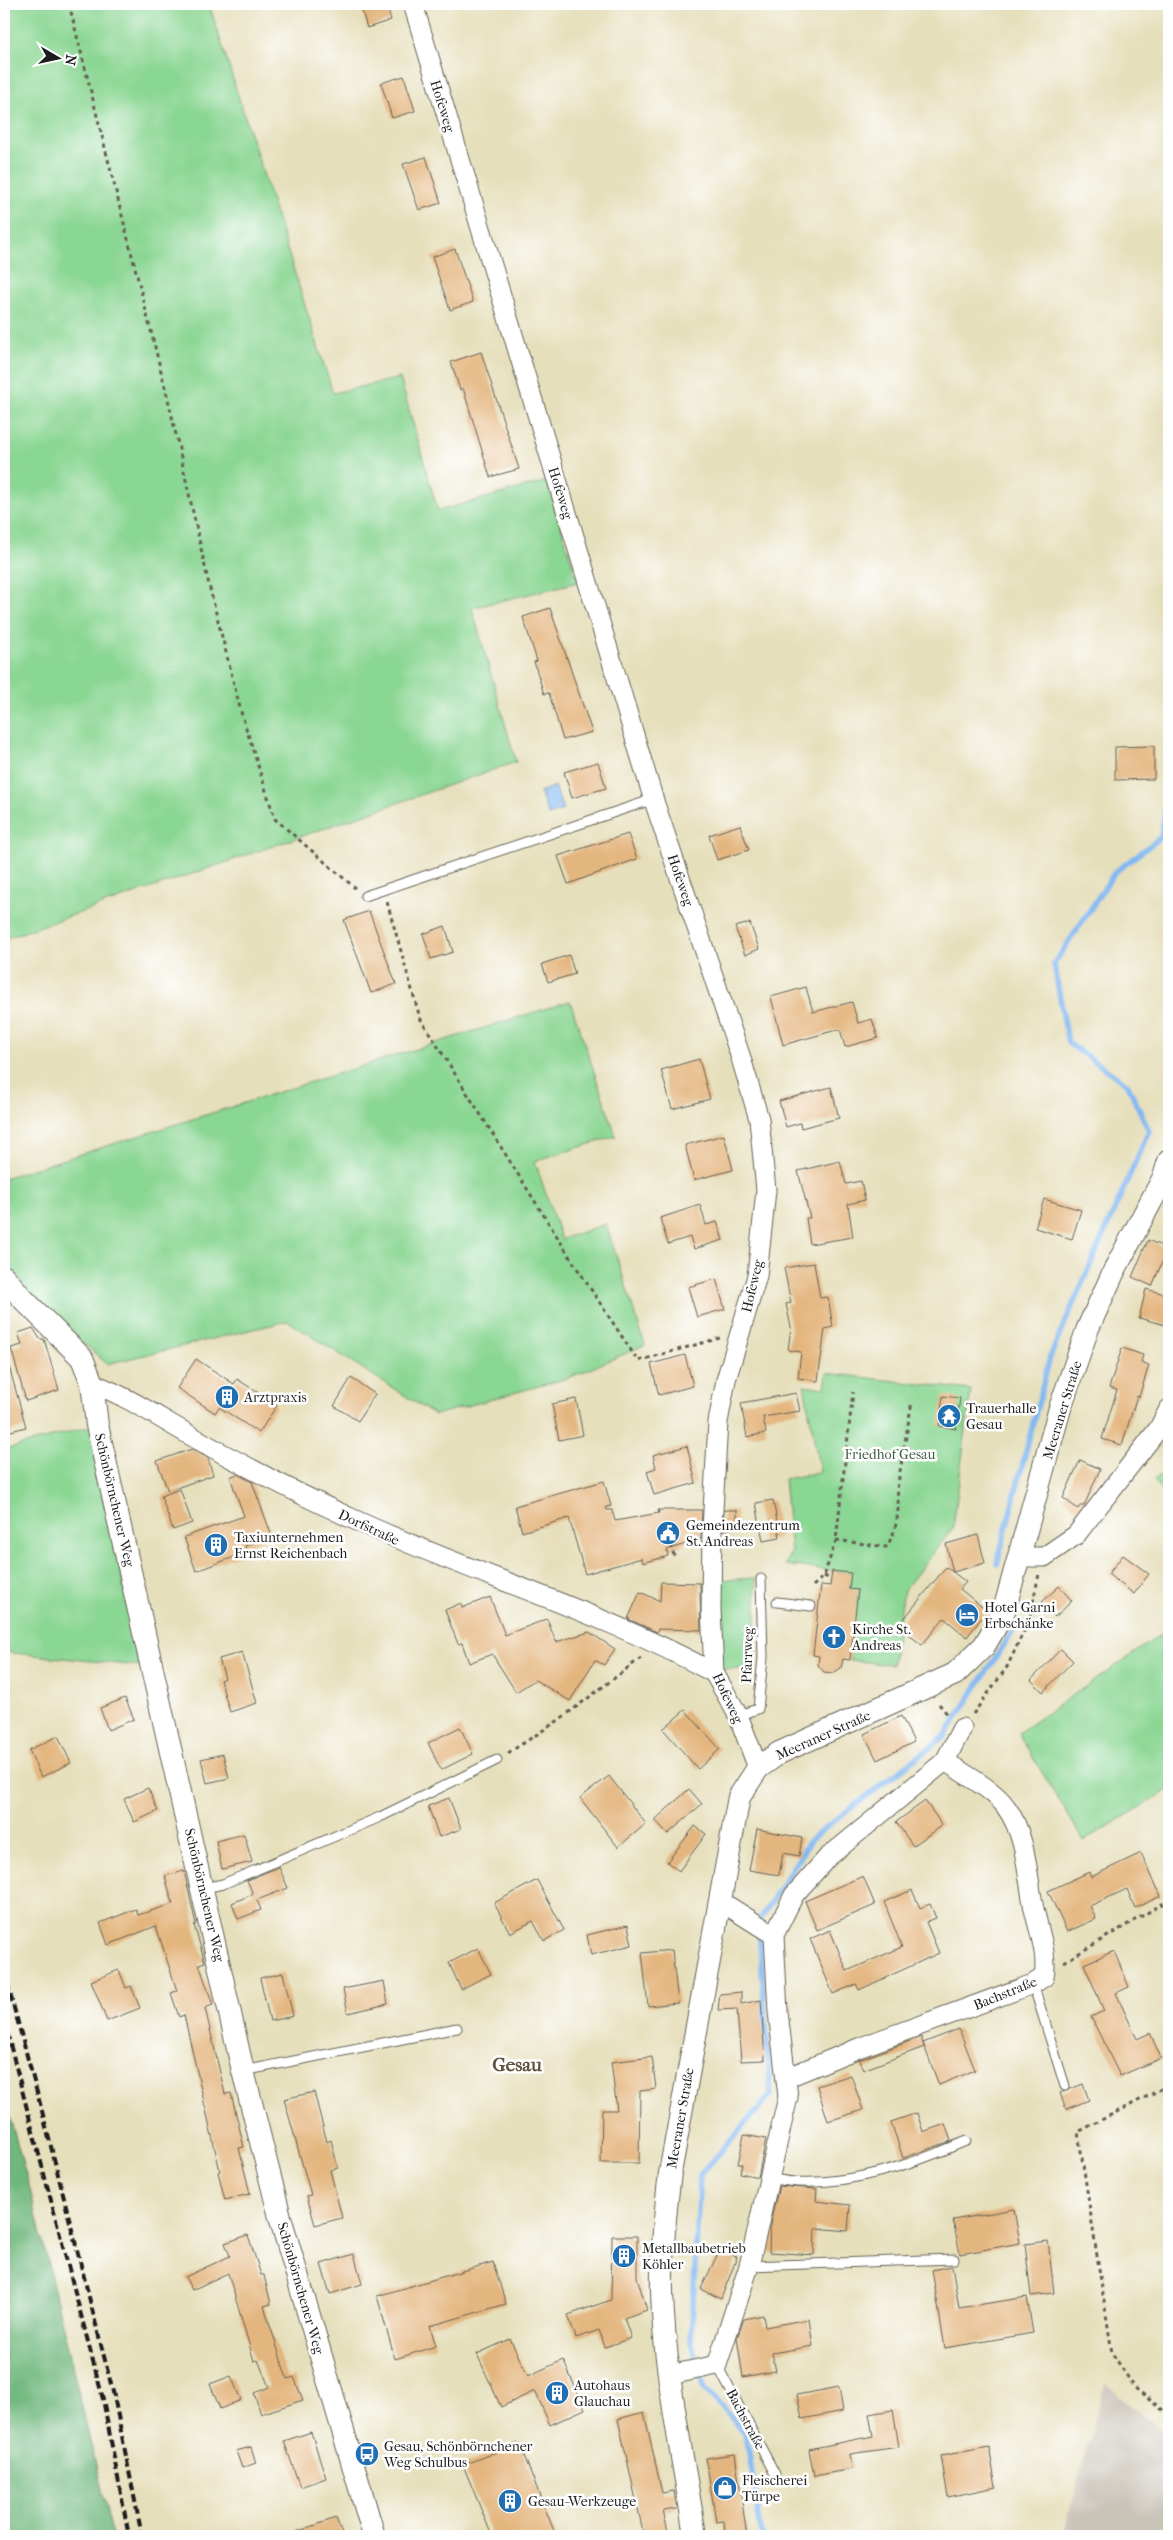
<svg xmlns="http://www.w3.org/2000/svg" width="1173" height="2540" viewBox="0 0 1173 2540" font-family="'IM FELL French Canon',serif">
<style>
.industrial{fill:#c9c3b8}
.green{fill:#8ad693;stroke:#537958}
.forest{fill:#6fb77d;stroke:#466a4c}
.water{fill:#82b8f1;stroke:#4f6a86}
.lines{fill:none;stroke-linecap:round;stroke-linejoin:round}
.stream{stroke:#82b8f1;stroke-width:5.5}
.building{fill:#e4b67f}
.service-casing{stroke:#636054;stroke-width:11}
.minor-casing{stroke:#636054;stroke-width:21}
.tertiary-casing{stroke:#636054;stroke-width:24}
.path{stroke:#636054;stroke-width:3;stroke-dasharray:4 4;stroke-linecap:butt}
.service{stroke:#fff;stroke-width:9}
.minor{stroke:#fff;stroke-width:19}
.tertiary{stroke:#fff;stroke-width:22}
.rail{stroke:#1c1c1c;stroke-width:4;stroke-dasharray:8 4;stroke-linecap:butt}
.labels{text-anchor:middle;stroke-width:5;stroke-linejoin:round;paint-order:stroke}
.street-label{font-size:14px;fill:#1c1c1c;stroke:#fff}
.poi-label{font-size:14px;fill:#1c1c1c;stroke:#fff;text-anchor:start}
.park-label{font-size:14px;fill:#425d46;stroke:#fff}
.district-label{font-size:19px;font-weight:bold;fill:#62523f;stroke:#fff}
</style>
<rect width="100%" height="100%" fill="#fff"/>
<filter id="ink" filterUnits="userSpaceOnUse"><feTurbulence type="fractalNoise" baseFrequency=".02" numOctaves="2"/><feDisplacementMap in="SourceGraphic" scale="10" xChannelSelector="R" yChannelSelector="G"/><feConvolveMatrix kernelMatrix="1 2 1 2 8 2 1 2 1" color-interpolation-filters="sRGB"/></filter>
<filter id="wash" filterUnits="userSpaceOnUse"><feTurbulence type="fractalNoise" baseFrequency=".0096" numOctaves="4" result="noise"/><feDisplacementMap in="SourceGraphic" scale="20" xChannelSelector="R" yChannelSelector="G"/><feGaussianBlur stdDeviation="1.12" result="paint"/><feColorMatrix in="noise" values="0 0 0 0 0 0 0 0 0 0 0 0 0 0 0 0 0 1.4 0 .05"/><feComposite in="paint" operator="in"/></filter>
<g filter="url(#wash)">
<rect width="100%" height="100%" fill="#e6dfbb"/>
<polygon class="industrial" points="1105,2384 1169,2436 1169,2536 1063,2536"/>
<g class="green">
<polygon points="4,4 209,4 333,393 400,378 438,511 547,481 578,582 472,608 516,762 4,939"/>
<polygon points="570,1001 616,1136 535,1161 561,1239 606,1224 645,1345 571,1377 435,1415 288,1321 107,1364 30,1296 4,1264 4,1178"/>
<polygon points="827,1373 971,1390 953,1528 904,1590 892,1665 850,1660 850,1573 785,1565 791,1551 784,1479 820,1472 804,1385 825,1388"/>
<polygon points="92,1426 139,1666 4,1652 4,1450"/>
<polygon points="1169,1468 1169,1502 1154,1480"/>
<polygon points="756,1578 756,1669 719,1669 720,1580"/>
<polygon points="1169,1629 1169,1790 1084,1841 1018,1733"/>
</g>
<polygon class="forest" points="4,2096 30,2189 113,2536 4,2536"/>
<polygon class="water" points="555,786 563,810 548,815 540,792"/>
<g class="lines">
<g class="stream">
<polyline points="997,1564 1050,1357 1149,1131 1128,1085 1068,1043 1054,964 1115,872 1161,837 1169,783"/>
<polyline points="759,1921 811,1839 945,1736 1018,1623"/>
<polyline points="759,1930 771,2095 700,2175 691,2340 705,2389 746,2434 762,2536"/>
</g>
</g>
<g id="blocks">
<g class="building">
<polygon points="360,4 386,4 391,20 367,28"/>
<polygon points="404,76 415,111 392,118 381,83"/>
<polygon points="426,157 441,203 419,210 403,164"/>
<polygon points="455,249 473,302 450,310 432,257"/>
<polygon points="481,352 519,469 490,477 463,388 460,390 451,362"/>
<polygon points="550,608 592,732 563,740 549,693 544,694 534,662 537,661 523,617"/>
<polygon points="1154,746 1154,779 1115,780 1115,747"/>
<polygon points="598,762 606,788 572,798 564,772"/>
<polygon points="740,825 749,850 717,860 709,835"/>
<polygon points="628,834 637,859 568,884 558,856"/>
<polygon points="369,911 396,984 371,993 344,920"/>
<polygon points="750,923 759,949 745,955 735,927"/>
<polygon points="445,926 453,952 431,959 423,934"/>
<polygon points="569,955 575,974 548,982 542,964"/>
<polygon points="806,987 813,1012 852,1002 858,1023 872,1019 878,1038 845,1047 840,1029 783,1045 771,997"/>
<polygon points="699,1059 710,1099 672,1109 661,1070"/>
<polygon points="831,1087 839,1118 801,1128 800,1123 786,1127 779,1101"/>
<polygon points="724,1135 733,1170 694,1180 685,1145"/>
<polygon points="840,1161 846,1184 861,1181 865,1200 848,1204 853,1237 810,1244 806,1218 810,1218 798,1171"/>
<polygon points="1044,1199 1081,1210 1072,1239 1035,1228"/>
<polygon points="700,1205 706,1225 717,1222 723,1240 694,1249 690,1237 668,1244 660,1218"/>
<polygon points="1148,1240 1168,1249 1152,1286 1132,1277"/>
<polygon points="814,1263 820,1298 828,1297 833,1327 825,1329 818,1381 798,1378 801,1352 788,1350 791,1327 786,1304 791,1303 784,1268"/>
<polygon points="716,1279 725,1309 697,1317 688,1287"/>
<polygon points="1146,1289 1169,1295 1169,1326 1139,1318"/>
<polygon points="33,1328 40,1339 44,1339 59,1390 26,1401 11,1348 22,1345 18,1333"/>
<polygon points="1122,1348 1143,1355 1141,1362 1149,1365 1139,1397 1137,1396 1122,1445 1102,1439 1117,1390 1109,1388"/>
<polygon points="685,1355 693,1386 659,1395 651,1364"/>
<polygon points="196,1359 234,1384 237,1379 277,1405 259,1433 219,1407 215,1413 177,1388"/>
<polygon points="4,1366 9,1366 26,1427 7,1432 4,1420"/>
<polygon points="351,1378 375,1394 358,1421 334,1406"/>
<polygon points="796,1393 800,1411 763,1417 766,1433 747,1437 741,1403"/>
<polygon points="943,1396 960,1398 956,1429 939,1426"/>
<polygon points="576,1399 583,1435 559,1440 552,1404"/>
<polygon points="687,1446 696,1483 654,1495 647,1471 656,1468 653,1455"/>
<polygon points="192,1449 208,1458 213,1475 168,1491 157,1461"/>
<polygon points="1080,1460 1100,1469 1084,1506 1080,1506 1078,1509 1063,1498"/>
<polygon points="237,1474 252,1482 272,1536 245,1546 248,1552 196,1571 184,1537 244,1516 230,1477"/>
<polygon points="604,1481 611,1506 606,1507 607,1510 612,1510 615,1521 659,1513 658,1510 702,1510 701,1539 667,1550 668,1556 643,1563 642,1558 585,1574 569,1518 522,1532 515,1506"/>
<polygon points="180,1489 192,1523 173,1530 161,1496"/>
<polygon points="773,1500 780,1538 763,1541 756,1503"/>
<polygon points="724,1510 737,1510 737,1527 723,1531"/>
<polygon points="978,1535 985,1563 953,1572 946,1544"/>
<polygon points="1123,1555 1149,1574 1134,1594 1108,1574"/>
<polygon points="946,1567 966,1582 960,1589 987,1611 967,1637 944,1618 922,1645 898,1626"/>
<polygon points="832,1571 851,1573 849,1589 858,1590 850,1660 843,1659 841,1668 833,1673 824,1672 818,1665 819,1656 813,1655 821,1585 830,1586"/>
<polygon points="661,1582 700,1583 701,1630 658,1629 657,1632 628,1619 640,1592 660,1601"/>
<polygon points="1059,1586 1072,1601 1055,1617 1042,1602"/>
<polygon points="490,1597 505,1635 547,1619 556,1642 589,1632 615,1649 604,1665 595,1660 570,1701 535,1680 516,1692 492,1654 469,1663 462,1643 458,1644 445,1610 461,1603 462,1608"/>
<polygon points="1061,1649 1073,1661 1043,1692 1031,1680"/>
<polygon points="242,1652 257,1703 230,1712 220,1680 225,1678 219,1659"/>
<polygon points="125,1698 134,1719 108,1730 100,1708"/>
<polygon points="685,1710 720,1749 698,1769 663,1729"/>
<polygon points="901,1716 914,1742 877,1760 864,1734"/>
<polygon points="460,1727 473,1754 441,1770 428,1743"/>
<polygon points="58,1736 71,1763 41,1777 29,1750"/>
<polygon points="223,1754 229,1778 207,1783 201,1759"/>
<polygon points="609,1776 646,1824 618,1847 580,1798"/>
<polygon points="148,1788 158,1811 134,1822 124,1799"/>
<polygon points="689,1789 702,1804 668,1834 655,1820"/>
<polygon points="449,1798 461,1829 439,1837 428,1806"/>
<polygon points="925,1801 942,1825 913,1846 896,1822"/>
<polygon points="695,1826 706,1834 679,1871 667,1862"/>
<polygon points="757,1829 802,1838 799,1856 783,1853 779,1875 749,1870"/>
<polygon points="244,1834 252,1862 222,1869 216,1841"/>
<polygon points="1141,1853 1161,1896 1135,1908 1127,1889 1090,1906 1096,1919 1067,1932 1048,1891 1089,1872 1091,1877"/>
<polygon points="279,1867 288,1888 257,1900 261,1910 238,1919 232,1903 253,1894 247,1880"/>
<polygon points="184,1871 196,1924 194,1925 205,1962 199,1964 213,2005 205,2008 225,2094 231,2093 244,2147 239,2148 250,2194 225,2200 218,2172 220,2171 184,2015 179,2017 171,1993 177,1991 156,1926 108,1945 100,1923 136,1909 138,1915 173,1904 165,1876"/>
<polygon points="863,1876 875,1905 817,1930 805,1901"/>
<polygon points="537,1880 564,1930 544,1941 533,1921 510,1933 494,1903"/>
<polygon points="912,1890 920,1908 930,1904 936,1918 926,1922 939,1953 859,1990 856,1984 833,1994 810,1939 830,1930 847,1971 902,1947 884,1902"/>
<polygon points="628,1925 632,1945 591,1955 587,1935"/>
<polygon points="478,1948 491,1974 461,1989 449,1963"/>
<polygon points="672,1950 678,2003 648,2006 642,1953"/>
<polygon points="1114,1951 1129,1987 1116,1993 1137,2039 1150,2033 1161,2058 1120,2076 1091,2017 1104,2011 1084,1964"/>
<polygon points="119,1970 126,1988 131,1986 140,2008 107,2021 91,1981"/>
<polygon points="283,1973 293,2016 270,2021 260,1978"/>
<polygon points="384,1981 388,2004 348,2013 343,1989"/>
<polygon points="741,1992 741,2004 761,2000 765,2060 741,2061 737,2009 718,2010 720,1994"/>
<polygon points="959,2029 975,2070 939,2085 923,2043"/>
<polygon points="921,2037 924,2047 863,2070 859,2060"/>
<polygon points="652,2057 656,2089 640,2091 639,2163 601,2163 602,2110 617,2110 611,2062"/>
<polygon points="851,2075 863,2110 828,2121 817,2086"/>
<polygon points="1083,2084 1089,2100 1066,2109 1060,2093"/>
<polygon points="314,2092 327,2142 331,2140 338,2168 330,2170 342,2218 315,2225 307,2196 311,2195 284,2099"/>
<polygon points="917,2113 923,2132 945,2124 951,2141 903,2158 891,2122"/>
<polygon points="744,2135 766,2139 758,2177 740,2173 742,2164 738,2164"/>
<polygon points="779,2186 817,2189 816,2201 850,2205 848,2231 815,2228 814,2255 769,2252 770,2224"/>
<polygon points="1014,2209 1020,2243 960,2254 953,2220"/>
<polygon points="248,2235 261,2275 264,2275 271,2304 264,2306 287,2379 294,2377 303,2400 261,2414 254,2393 269,2387 258,2360 254,2361 228,2273 192,2290 185,2277 230,2256 225,2243"/>
<polygon points="612,2236 637,2236 637,2277 647,2310 624,2318 631,2338 605,2347 599,2330 576,2338 568,2315 611,2300"/>
<polygon points="1048,2241 1054,2293 1031,2296 1025,2244"/>
<polygon points="720,2249 737,2257 721,2299 701,2289"/>
<polygon points="354,2254 362,2284 330,2294 321,2264"/>
<polygon points="493,2262 506,2304 430,2326 436,2346 395,2359 377,2296"/>
<polygon points="952,2266 959,2308 1027,2297 1033,2333 945,2348 932,2270"/>
<polygon points="763,2315 765,2327 809,2319 813,2346 772,2353 776,2371 743,2377 737,2338 744,2319"/>
<polygon points="510,2339 528,2376 563,2360 585,2409 550,2425 535,2391 501,2407 477,2354"/>
<polygon points="231,2376 241,2400 220,2409 210,2384"/>
<polygon points="839,2387 843,2411 802,2419 797,2395"/>
<polygon points="893,2410 899,2447 850,2454 852,2469 814,2476 809,2449 873,2436 869,2414"/>
<polygon points="644,2412 662,2493 674,2491 677,2509 663,2511 669,2536 644,2536 618,2419"/>
<polygon points="311,2432 326,2478 300,2487 284,2441"/>
<polygon points="519,2443 556,2536 492,2536 463,2465"/>
<polygon points="251,2447 256,2463 242,2468 236,2451"/>
<polygon points="989,2447 996,2487 948,2497 941,2456"/>
<polygon points="735,2454 747,2536 725,2536 724,2521 716,2522 706,2458"/>
<polygon points="336,2518 343,2536 291,2536 290,2534"/>
</g>
</g>
</g>
<g filter="url(#ink)">
<use href="#blocks" fill-opacity="0" stroke="#636054" stroke-width="1"/>
<g class="lines">
<g class="service-casing">
<g id="service">
<polyline points="365,896 654,799"/>
<polyline points="777,1602 811,1606"/>
<polyline points="738,1715 758,1709 763,1658 761,1579"/>
<polyline points="204,1888 223,1884 380,1817 497,1760"/>
<polyline points="1033,1984 1065,2086"/>
<polyline points="244,2071 457,2028"/>
<path d="M 770,2178 C 831,2193 909,2166 966,2141"/>
<polyline points="749,2266 954,2259"/>
<polyline points="717,2365 775,2474"/>
</g>
</g>
<g class="minor-casing">
<g id="minor">
<polyline points="413,4 655,804 740,1055 759,1119 766,1190 757,1276 726,1380 718,1422 712,1528 711,1609 714,1673 738,1715 758,1768"/>
<path d="M 92,1383 C 128,1397 153,1414 186,1433 C 240,1464 296,1493 353,1519 C 472,1574 599,1610 714,1673"/>
<polyline points="1020,1557 1044,1557 1076,1535 1159,1428 1169,1409"/>
<polyline points="720,1901 774,1935"/>
<path d="M 786,2078 L 861,2047 L 1033,1984 L 1044,1977 C 1048,1954 1039,1932 1034,1909 C 1027,1876 1027,1836 1006,1807 C 995,1790 962,1773 945,1761"/>
<polyline points="670,2375 717,2365 749,2266 788,2097 778,2012 774,1935 794,1895 827,1858 945,1761 962,1728"/>
</g>
</g>
<g class="tertiary-casing">
<g id="tertiary">
<polyline points="4,1277 23,1299 82,1358 92,1383 97,1425 243,2071 280,2217 374,2536"/>
<path d="M 695,2536 C 683,2455 664,2373 662,2291 C 661,2251 665,2213 670,2173 L 739,1797 L 758,1768 L 779,1753 L 955,1674 L 984,1646 L 1003,1614 L 1060,1408 L 1088,1328 L 1115,1269 L 1164,1177 L 1169,1161"/>
</g>
</g>
<g class="path">
<polyline points="69,4 169,403 209,585 241,712 275,819 355,888"/>
<polyline points="387,902 420,1018 573,1262 638,1361 720,1338"/>
<path d="M 836,1540 L 886,1547 C 897,1532 900,1509 897,1489 L 912,1401"/>
<polyline points="671,1544 674,1556"/>
<polyline points="824,1576 831,1579"/>
<polyline points="813,1586 824,1576 836,1540 853,1392"/>
<polyline points="939,1704 949,1716"/>
<polyline points="973,1714 1007,1667 1029,1620 1039,1574"/>
<polyline points="508,1753 559,1720 641,1658"/>
<polyline points="1064,1962 1169,1900"/>
<polyline points="1169,2085 1078,2132 1112,2353 1135,2388 1169,2415"/>
</g>
<use href="#service" class="service"/>
<use href="#minor" class="minor"/>
<use href="#tertiary" class="tertiary"/>
<g class="rail">
<polyline points="4,1971 42,2111 114,2396 142,2536"/>
<polyline points="4,2021 103,2399 129,2536"/>
</g>
</g>
</g>
<defs>
<g id="building-disc" transform="scale(1.25)"><circle r="9.5" fill="#1f6fb2" stroke="#fff"/><path d="M-4-6H4V6H1V3H-1V6H-4ZM-2.5-4.3h1.7v1.8h-1.7ZM.8-4.3h1.7v1.8H.8ZM-2.5-1h1.7V.8h-1.7ZM.8-1h1.7V.8H.8Z" fill="#fff"/></g>
<g id="temple-disc" transform="scale(1.25)"><circle r="9.5" fill="#1f6fb2" stroke="#fff"/><path d="M0-6L5-2H3V0L6.5 2.5H4V6H1.5V3h-3V6H-4V2.5H-6.5L-3 0V-2H-5Z" fill="#fff"/></g>
<g id="civic-disc" transform="scale(1.25)"><circle r="9.5" fill="#1f6fb2" stroke="#fff"/><path d="M-.6-6.5H3V-4.5H.6V-3L4-1V1h2V6H-6V1h2V-1L-.6-3ZM-1.2 2.5V6h2.4V2.5Z" fill="#fff"/></g>
<g id="hotel-disc" transform="scale(1.25)"><circle r="9.5" fill="#1f6fb2" stroke="#fff"/><path d="M-6-4.5h1.5V1H6V5H4.5V3h-9V5H-6ZM-4 0a1.8 1.8 0 1 1 3.6 0ZM.5 0V-2.5h3Q6-2.5 6 0Z" fill="#fff"/></g>
<g id="church-disc" transform="scale(1.25)"><circle r="9.5" fill="#1f6fb2" stroke="#fff"/><path d="M-1.2-6h2.4v3.5h3.3v2.4h-3.3V6h-2.4V-.1h-3.3v-2.4h3.3Z" fill="#fff"/></g>
<g id="bus-disc" transform="scale(1.25)"><circle r="9.5" fill="#1f6fb2" stroke="#fff"/><path d="M-5-6H5V4H4V6H2V4H-2V6H-4V4H-5ZM-3.5-4V0h7V-4ZM-3.5 1.2v1.5H-2V1.2ZM2 1.2v1.5H3.5V1.2Z" fill="#fff"/></g>
<g id="shop-disc" transform="scale(1.25)"><circle r="9.5" fill="#1f6fb2" stroke="#fff"/><path d="M-5-2.5h2.3a2.7 3.5 0 0 1 5.4 0H5L5.5 6h-11ZM-1.5-2.5h3a1.5 2.3 0 0 0-3 0Z" fill="#fff"/></g>
</defs>
<g fill-rule="evenodd">
<use href="#building-disc" x="227" y="1397"/>
<use href="#temple-disc" x="949" y="1416"/>
<use href="#civic-disc" x="668" y="1533"/>
<use href="#building-disc" x="216" y="1545"/>
<use href="#hotel-disc" x="967" y="1615"/>
<use href="#church-disc" x="834" y="1637"/>
<use href="#building-disc" x="624" y="2256"/>
<use href="#building-disc" x="557" y="2393"/>
<use href="#bus-disc" x="367" y="2454"/>
<use href="#shop-disc" x="725" y="2488"/>
<use href="#building-disc" x="510" y="2501"/>
</g>
<g class="labels">
<g class="street-label">
<text transform="translate(443 106) rotate(73)" y="5">Hofeweg</text>
<text transform="translate(561 493) rotate(73)" y="5">Hofeweg</text>
<text transform="translate(681 880) rotate(71)" y="5">Hofeweg</text>
<text transform="translate(752 1286) rotate(-77)" y="5">Hofeweg</text>
<text transform="translate(1062 1410) rotate(-73)" y="5">Meeraner Straße</text>
<text transform="translate(115 1500) rotate(77)" y="5">Schönbörnchener Weg</text>
<text transform="translate(369 1527) rotate(25)" y="5">Dorfstraße</text>
<text transform="translate(747 1655) rotate(-88)" y="5">Pfarrweg</text>
<text transform="translate(728 1698) rotate(65)" y="5">Hofeweg</text>
<text transform="translate(823 1735) rotate(-24)" y="5">Meeraner Straße</text>
<text transform="translate(205 1895) rotate(77)" y="5">Schönbörnchener Weg</text>
<text transform="translate(1005 1993) rotate(-22)" y="5">Bachstraße</text>
<text transform="translate(680 2118) rotate(-80)" y="5">Meeraner Straße</text>
<text transform="translate(301 2288) rotate(74)" y="5">Schönbörnchener Weg</text>
<text transform="translate(746 2419) rotate(62)" y="5">Bachstraße</text>
</g>
<g class="poi-label">
<text x="244" y="1402">Arztpraxis</text>
<text x="966" y="1413">Trauerhalle<tspan x="966" dy="16">Gesau</tspan></text>
<text x="686" y="1530">Gemeindezentrum<tspan x="686" dy="16">St. Andreas</tspan></text>
<text x="234" y="1542">Taxiunternehmen<tspan x="234" dy="16">Ernst Reichenbach</tspan></text>
<text x="984" y="1612">Hotel Garni<tspan x="984" dy="16">Erbschänke</tspan></text>
<text x="852" y="1634">Kirche St.<tspan x="852" dy="16">Andreas</tspan></text>
<text x="642" y="2253">Metallbaubetrieb<tspan x="642" dy="16">Köhler</tspan></text>
<text x="574" y="2390">Autohaus<tspan x="574" dy="16">Glauchau</tspan></text>
<text x="384" y="2451">Gesau, Schönbörnchener<tspan x="384" dy="16">Weg Schulbus</tspan></text>
<text x="742" y="2485">Fleischerei<tspan x="742" dy="16">Türpe</tspan></text>
<text x="528" y="2506">Gesau-Werkzeuge</text>
</g>
<g class="park-label">
<text x="890" y="1459">Friedhof Gesau</text>
</g>
<g class="district-label">
<text x="517" y="2071">Gesau</text>
</g>
</g>
<rect width="1173" height="2540" fill="none" stroke="#fff" stroke-width="20"/>
<g transform="translate(58 58) rotate(99)" stroke="#ffffff" stroke-width="4" paint-order="stroke">
<path d="M0-4L9 19L0 12L-9 19Z" fill="#1c1c1c"/>
<text y="-8" font-size="14" font-weight="bold" text-anchor="middle" fill="#1c1c1c">N</text>
</g>
</svg>
